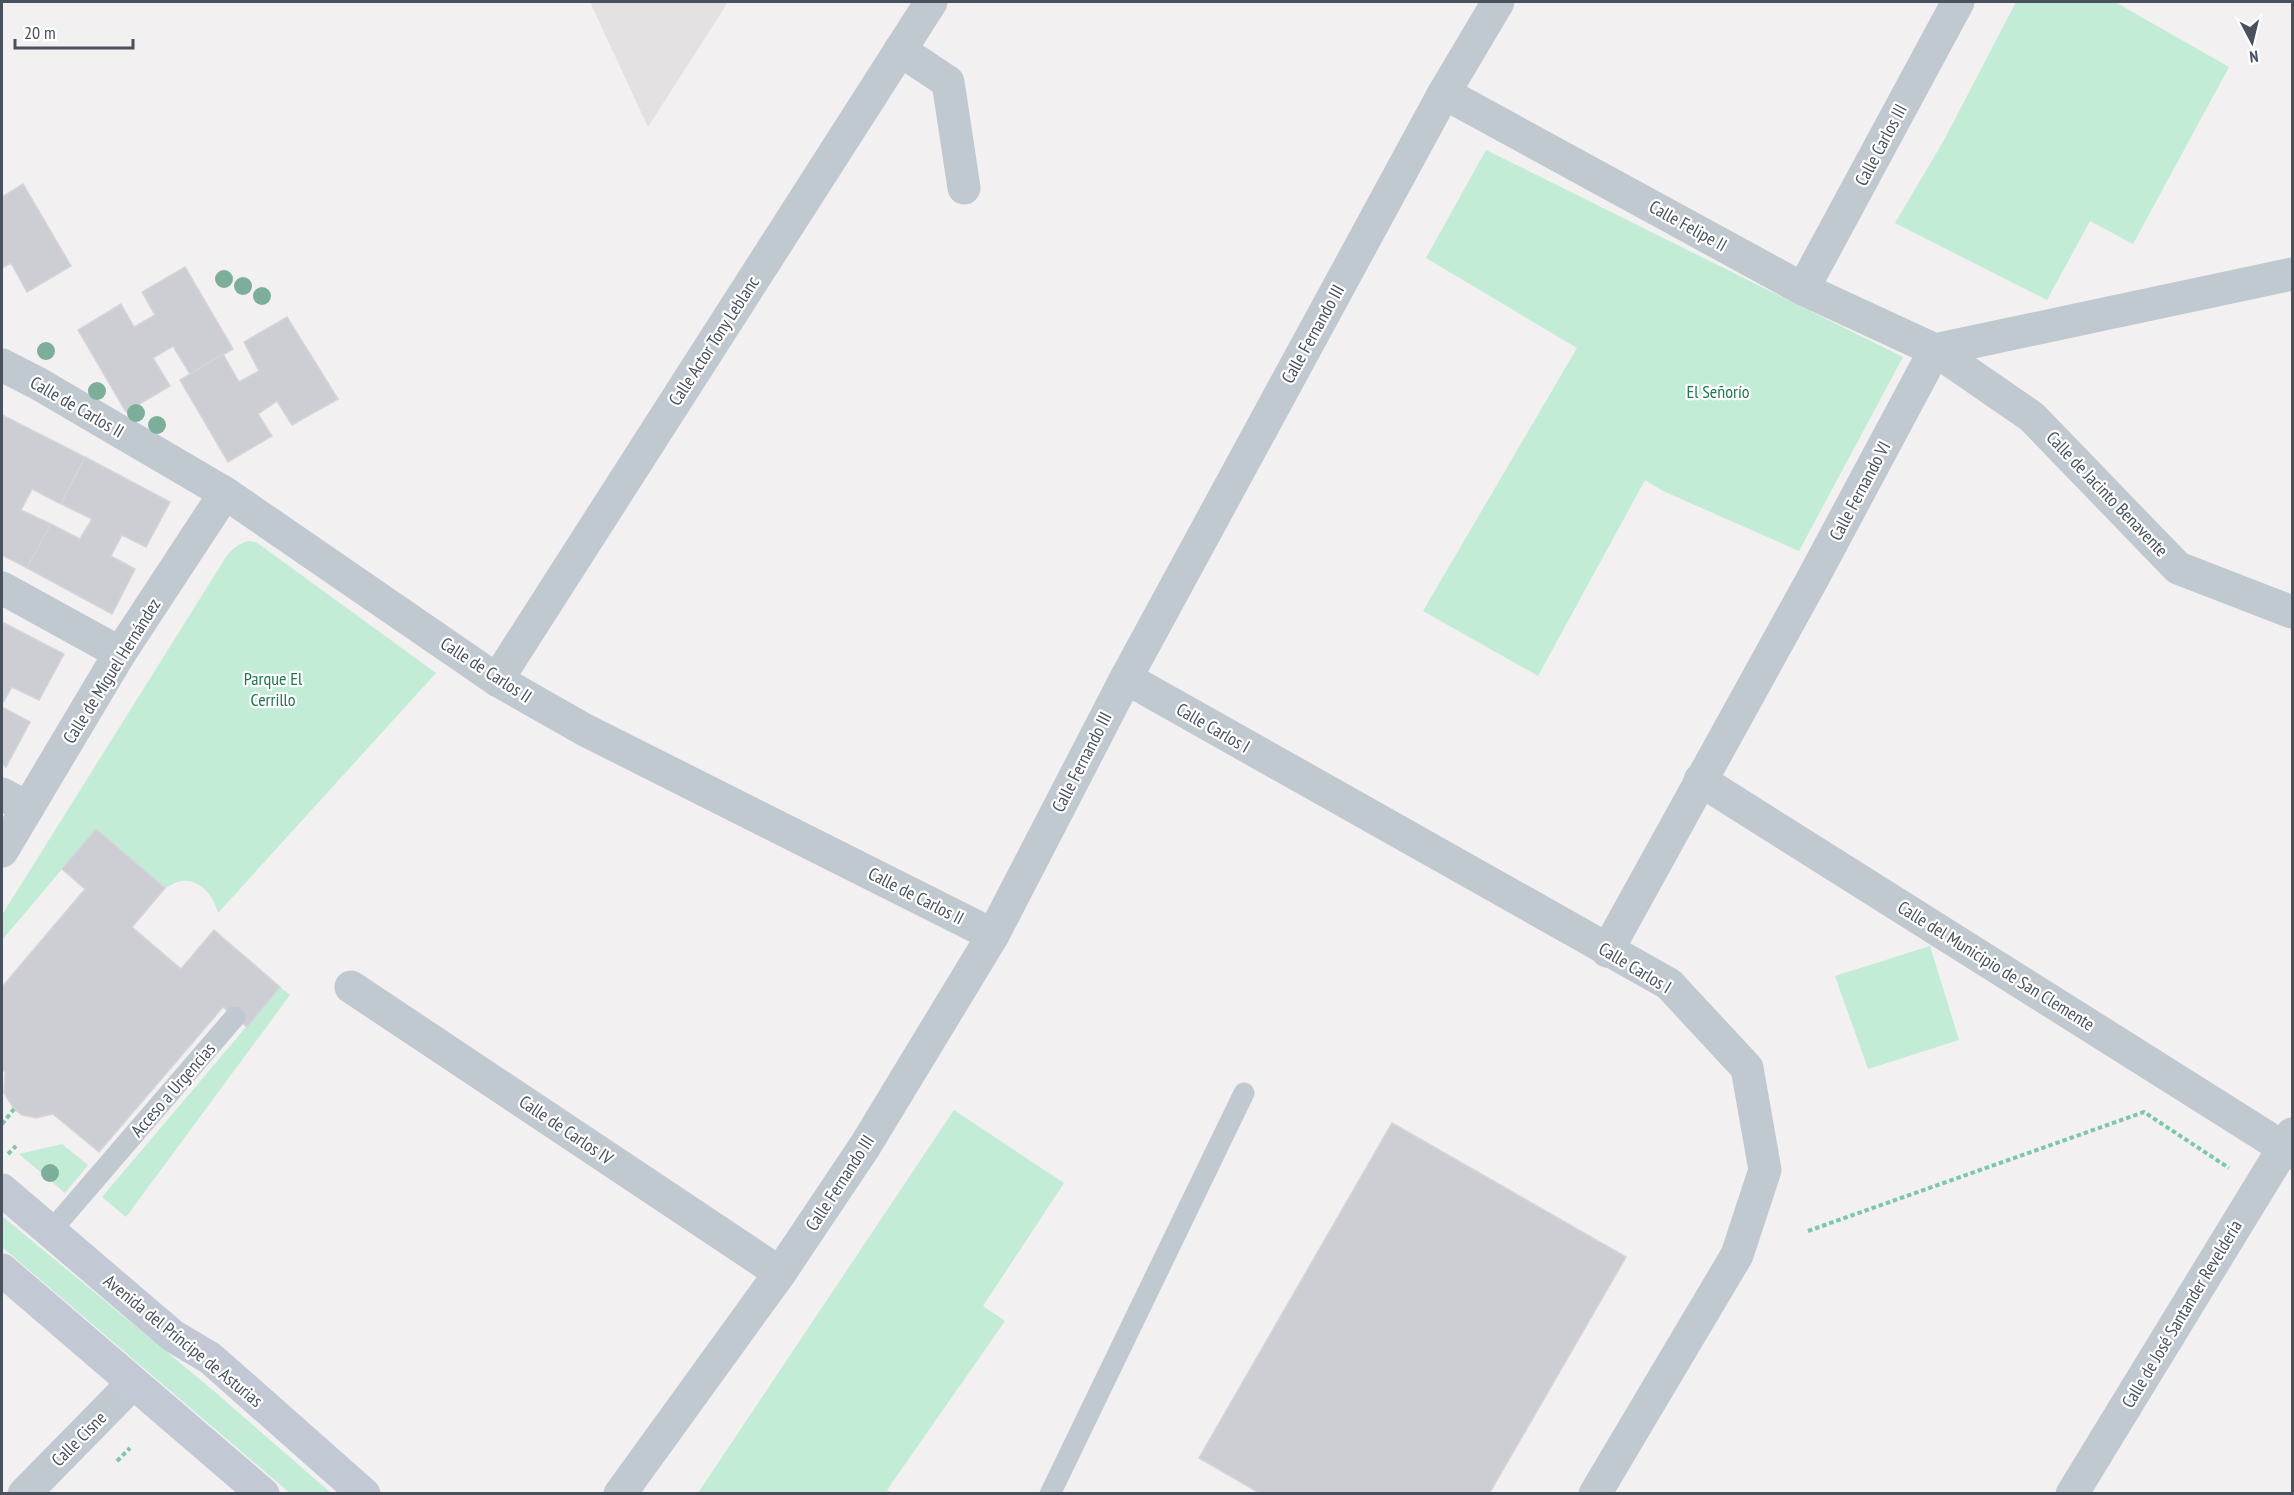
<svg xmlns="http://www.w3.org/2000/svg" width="2294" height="1495" viewBox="0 0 2294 1495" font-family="'PT Sans Narrow',sans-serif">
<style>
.education{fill:#e3e1e1}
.green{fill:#c2ecd5}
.building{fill:#cdced4;stroke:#d4d5db;stroke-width:1.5}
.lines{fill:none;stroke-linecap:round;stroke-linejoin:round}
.path{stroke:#7cc7a8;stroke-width:4;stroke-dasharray:4.5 3;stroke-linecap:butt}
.lane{stroke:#c1c9d0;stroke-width:21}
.street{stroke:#c1c9d0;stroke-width:33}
.secondary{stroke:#c2c9d5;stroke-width:33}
.tree{fill:#7dae99}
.labels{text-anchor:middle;stroke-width:4.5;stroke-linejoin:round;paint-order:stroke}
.street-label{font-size:18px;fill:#49515c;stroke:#fff}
.park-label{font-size:18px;fill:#1e7852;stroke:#fff}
</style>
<rect width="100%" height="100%" fill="#f2f0f0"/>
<polygon class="education" points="590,2 728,2 648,127"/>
<g class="green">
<polygon points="2016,2 2115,2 2229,67 2133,244 2090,221 2047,300 1895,223 1943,142"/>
<polygon points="1486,150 1903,357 1799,551 1663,491 1645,480 1538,676 1423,611 1577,348 1426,258"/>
<path d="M 248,541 L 256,542 L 436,673 L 218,913 C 214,897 201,879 182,881 C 177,881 170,886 165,888 L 96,829 L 2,940 L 2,915 L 226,557 C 232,549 238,544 248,541 Z"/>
<polygon points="1930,946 1959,1040 1868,1069 1835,976"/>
<polygon points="280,987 290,995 126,1217 102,1197"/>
<polygon points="954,1110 1064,1183 983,1306 1005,1321 887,1490 893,1493 698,1493"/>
<polygon points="62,1144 88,1165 65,1193 19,1154"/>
<polygon points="2,1216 208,1386 331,1493 290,1493 2,1247"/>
</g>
<g class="building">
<polygon points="23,184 71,266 27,292 11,263 2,268 2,197"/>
<polygon points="185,267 233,349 190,374 173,346 153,358 170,386 126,412 78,330 121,304 134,327 155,315 142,292"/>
<polygon points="287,317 338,399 292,425 277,401 258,414 272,436 228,462 180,380 223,354 239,382 259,371 244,342"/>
<polygon points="2,415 85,457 61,504 32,489 21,510 51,524 27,568 2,555"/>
<polygon points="85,457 170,502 146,547 122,535 111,556 135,569 112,614 27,568 51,524 80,539 92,519 61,504"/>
<polygon points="2,622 64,654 39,700 12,687 2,704"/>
<polygon points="2,707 30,722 6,767 2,764"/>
<polygon points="96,829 165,888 132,927 181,969 214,930 280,987 247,1027 223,1007 99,1152 53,1114 36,1118 22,1115 14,1109 4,1093 5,1072 2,1069 2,987 85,889 62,869"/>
<polygon points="1392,1123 1626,1257 1489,1494 1261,1494 1199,1458"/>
</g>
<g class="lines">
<g class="path">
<polyline points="2,1124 14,1109"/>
<polyline points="8,1154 16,1146"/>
<polyline points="1808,1231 2144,1112 2229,1168"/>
<polyline points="117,1461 130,1448"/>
</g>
<g class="lane">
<polyline points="50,1232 235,1017"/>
<polyline points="1050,1494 1244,1093"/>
</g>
<g class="street">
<polyline points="900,50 948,82 964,188"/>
<polyline points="1444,93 1803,289 1935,350 2032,417 2178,568 2292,612"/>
<polyline points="1803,289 1958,2"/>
<polyline points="2,365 39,384 225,493 497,680 585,730 993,935"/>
<polyline points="2,588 120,653"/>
<polyline points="1126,678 1669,984 1747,1068 1765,1170 1737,1255 1595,1494"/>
<polyline points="497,680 931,2"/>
<polyline points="1700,780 2292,1153"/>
<polyline points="2,794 28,808"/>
<polyline points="2,851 120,653 225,493"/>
<polyline points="1607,951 1813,578 1935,350 2292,274"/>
<polyline points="351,987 780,1273"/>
<polyline points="24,1494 132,1384"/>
<polyline points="620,1494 780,1273 865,1146 993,935 1126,678 1444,93 1498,2"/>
<polyline points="2072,1494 2292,1134"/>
</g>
<g class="secondary">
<polyline points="2,1190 173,1336 210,1358 364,1494"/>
<polyline points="2,1270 263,1494"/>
</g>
</g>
<g class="tree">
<circle cx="224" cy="279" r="9"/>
<circle cx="243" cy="286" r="9"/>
<circle cx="262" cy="296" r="9"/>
<circle cx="46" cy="351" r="9"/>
<circle cx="97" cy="391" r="9"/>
<circle cx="136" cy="413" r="9"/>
<circle cx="157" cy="425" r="9"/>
<circle cx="50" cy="1173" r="9"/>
</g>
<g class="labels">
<g class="street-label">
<text transform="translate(1881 145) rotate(-62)" y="6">Calle Carlos III</text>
<text transform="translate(1688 226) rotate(29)" y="6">Calle Felipe II</text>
<text transform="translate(1313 334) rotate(-61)" y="6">Calle Fernando III</text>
<text transform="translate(714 341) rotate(-57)" y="6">Calle Actor Tony Leblanc</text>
<text transform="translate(77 407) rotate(30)" y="6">Calle de Carlos II</text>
<text transform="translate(1860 491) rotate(-62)" y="6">Calle Fernando VI</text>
<text transform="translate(2107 494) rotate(46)" y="6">Calle de Jacinto Benavente</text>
<text transform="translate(486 670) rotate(33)" y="6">Calle de Carlos II</text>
<text transform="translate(112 671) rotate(-58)" y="6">Calle de Miguel Hernández</text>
<text transform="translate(1213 728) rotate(30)" y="6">Calle Carlos I</text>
<text transform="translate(1082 762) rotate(-63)" y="6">Calle Fernando III</text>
<text transform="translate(916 896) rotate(27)" y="6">Calle de Carlos II</text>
<text transform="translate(1996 966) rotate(32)" y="6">Calle del Municipio de San Clemente</text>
<text transform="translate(1635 968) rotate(31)" y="6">Calle Carlos I</text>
<text transform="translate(173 1090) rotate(-49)" y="6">Acceso a Urgencias</text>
<text transform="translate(566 1130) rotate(34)" y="6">Calle de Carlos IV</text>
<text transform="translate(840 1183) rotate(-57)" y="6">Calle Fernando III</text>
<text transform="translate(2182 1314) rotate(-59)" y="6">Calle de José Santander Reveldería</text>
<text transform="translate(183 1341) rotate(39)" y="6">Avenida del Príncipe de Asturias</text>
<text transform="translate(79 1439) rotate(-45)" y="6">Calle Cisne</text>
</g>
<g class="park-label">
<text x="1718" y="398">El Señorío</text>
<text x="273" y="685">Parque El<tspan x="273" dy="21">Cerrillo</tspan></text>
</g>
</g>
<rect width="2294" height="1495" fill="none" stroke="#49515c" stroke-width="6"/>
<g transform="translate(2252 42) rotate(173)" stroke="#ffffff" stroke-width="4.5" paint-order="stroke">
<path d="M0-4.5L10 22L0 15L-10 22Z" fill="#49515c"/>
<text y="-9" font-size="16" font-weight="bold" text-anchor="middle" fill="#49515c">N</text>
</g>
<path d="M15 39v9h118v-9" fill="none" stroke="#49515c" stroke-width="3"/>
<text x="24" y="39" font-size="18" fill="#49515c" stroke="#ffffff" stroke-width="4.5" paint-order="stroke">20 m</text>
</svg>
